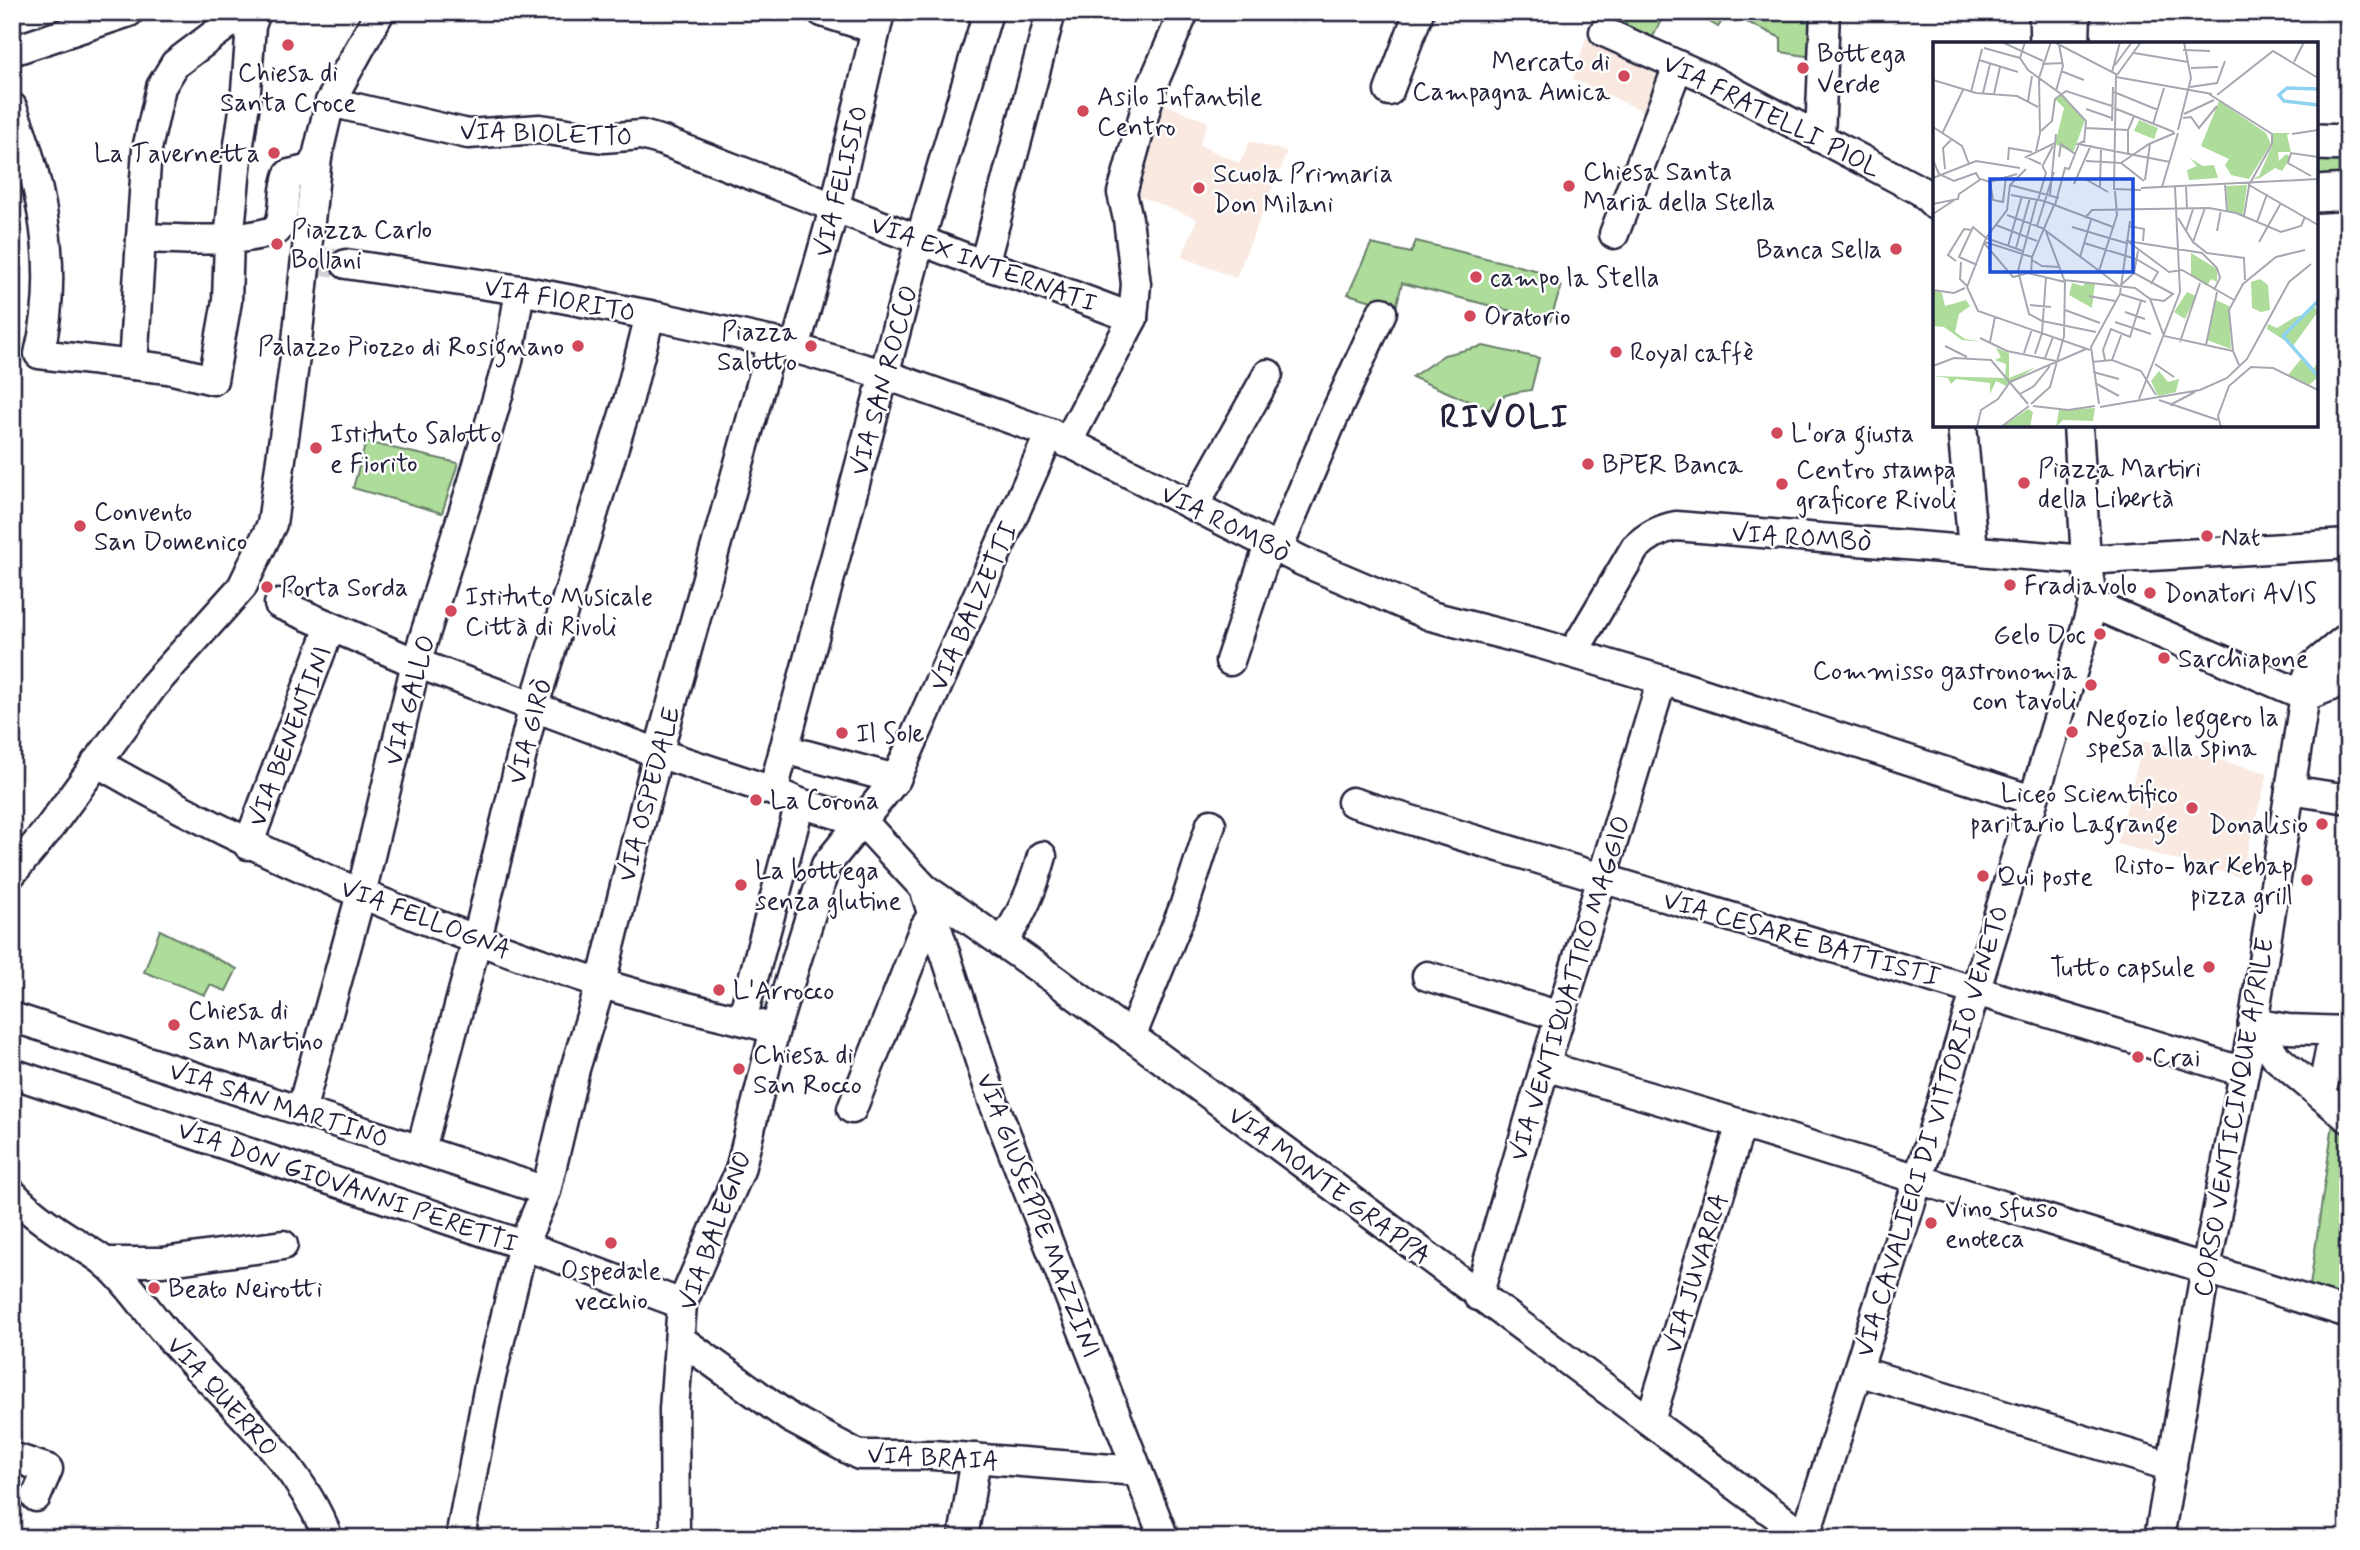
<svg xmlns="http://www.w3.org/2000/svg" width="2360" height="1550" viewBox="0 0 2360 1550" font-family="Mynerve,sans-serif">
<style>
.built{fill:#f9e9e1}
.green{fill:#aedc9a;stroke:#687f6a;stroke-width:2}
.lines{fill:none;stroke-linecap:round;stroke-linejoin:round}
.minor-tunnel{stroke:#d3d3d8;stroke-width:28;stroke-dasharray:28 14;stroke-linecap:butt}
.minor-casing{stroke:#22223b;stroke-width:33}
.major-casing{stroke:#22223b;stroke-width:40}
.minor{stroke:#fff;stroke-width:28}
.major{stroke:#fff;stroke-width:35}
.poi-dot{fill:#d1495b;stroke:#fff;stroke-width:2.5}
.labels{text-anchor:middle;stroke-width:5;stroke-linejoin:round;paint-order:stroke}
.poi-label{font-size:26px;fill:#22223b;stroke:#fff;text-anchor:start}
.street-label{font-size:26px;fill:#22223b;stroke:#fff}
.district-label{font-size:33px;font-weight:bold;letter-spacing:2px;fill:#22223b;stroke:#fff}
.inset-river{fill:none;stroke:#8fd3f0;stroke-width:3.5}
.inset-road{fill:none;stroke:#a7a7b1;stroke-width:2}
.view{fill:#1d4ed8;fill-opacity:0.15;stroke:#1d4ed8;stroke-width:3.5}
.inset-edge{fill:none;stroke:#22223b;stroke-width:3.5}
</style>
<rect width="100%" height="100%" fill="#fff"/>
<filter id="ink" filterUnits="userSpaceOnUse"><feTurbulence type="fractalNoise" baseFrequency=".0143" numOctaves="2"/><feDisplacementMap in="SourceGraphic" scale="14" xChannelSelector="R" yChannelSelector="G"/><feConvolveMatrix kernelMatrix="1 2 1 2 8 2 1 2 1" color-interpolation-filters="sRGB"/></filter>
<g filter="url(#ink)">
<g class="built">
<polygon points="1586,38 1675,73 1658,118 1573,79"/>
<polygon points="1150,98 1208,122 1199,145 1240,163 1250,141 1287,152 1236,278 1182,257 1197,219 1124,190"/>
<polygon points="2144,740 2268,773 2240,877 2117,844"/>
</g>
<g class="green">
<polygon points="1601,12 1665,12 1650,43"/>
<polygon points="1693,12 1811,12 1812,57 1781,52 1781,38 1728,13 1718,27"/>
<polygon points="2316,158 2348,160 2348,180 2316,182"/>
<polygon points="1416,241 1543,272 1561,287 1550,321 1402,283 1396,308 1348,294 1371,244 1411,253"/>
<path d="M 1483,346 L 1539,358 L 1531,390 C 1513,393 1498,393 1489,410 L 1412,377 L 1444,355 Z"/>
<polygon points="366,442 458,463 442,513 353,488"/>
<polygon points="160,930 237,969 226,991 210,985 205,995 144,972"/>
<polygon points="2333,1123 2348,1136 2348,1304 2309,1293"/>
</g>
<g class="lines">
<polyline class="minor-tunnel" points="307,259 346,264"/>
<g class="minor-casing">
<g id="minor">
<polyline points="822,12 875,29"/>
<polyline points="1604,32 1709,79 1921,191 1935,205"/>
<polyline points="2075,44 2076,12"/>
<polyline points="12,51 129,12"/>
<polyline points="1389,91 1419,12"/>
<polyline points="330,102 468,134 540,129 603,138 642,135 663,141 984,265 1029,279 1133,318"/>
<path d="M 12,107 C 43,186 60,271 39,354 L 168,369 L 213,380 L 227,301 L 229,240 L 237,158 L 245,103 L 251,26 L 256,12"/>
<polyline points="1820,138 1825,12"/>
<polyline points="1614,234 1678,66"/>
<polyline points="141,238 147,149 161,87 175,64 244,12"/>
<polyline points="346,264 520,290 650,315 773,342 886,375 1050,433 1302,561 1431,616 1541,644 1662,680 2032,800"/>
<polyline points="984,265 1051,12"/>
<polyline points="795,348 835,206 880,12"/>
<path d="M 133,365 L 141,238 C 187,239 233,244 277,230 C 287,214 281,192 289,174 L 310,169 L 317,157"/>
<polyline points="1962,425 1973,550"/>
<polyline points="1067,443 1133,318 1136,284 1128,219 1122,193 1152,86 1184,12"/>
<polyline points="1194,506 1268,374"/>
<polyline points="1278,549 1331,423 1382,312"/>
<polyline points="279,604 416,663 658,753 773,791 800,803 863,822 924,888 1054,979 1807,1538"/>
<polyline points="2093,604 2306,696 2329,687 2348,672"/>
<path d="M 1573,653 L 1635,548 C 1647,536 1659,529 1676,526 L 2086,560 L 2348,544"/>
<polyline points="1230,661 1269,545"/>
<polyline points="784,749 896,779"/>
<path d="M 96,762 C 256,855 424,925 600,983 C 658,1002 717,1013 775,1029"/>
<polyline points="2290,790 2348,799"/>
<polyline points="773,791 920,240 988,12"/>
<path d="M 1352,802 C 1649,894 1948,980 2244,1072"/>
<polyline points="248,845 330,627"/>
<polyline points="12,873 47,831 153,686 242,587 272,524 296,350 317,157 330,102 380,12"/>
<polyline points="924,888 993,1101 1164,1538"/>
<path d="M 1002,943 C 1022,915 1033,888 1042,856"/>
<polyline points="1427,976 1560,1016"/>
<polyline points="12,1017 546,1191"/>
<polyline points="742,1020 800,803"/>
<polyline points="2253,1023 2277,1058 2348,1118"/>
<polyline points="2253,1023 2288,1029 2348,1031"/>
<polyline points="1131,1037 1184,907 1211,824"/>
<polyline points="1545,1066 1741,1124 2348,1313"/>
<polyline points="12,1073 523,1245 682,1304"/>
<polyline points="2317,1091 2324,1082 2334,1031"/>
<polyline points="852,1109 924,928 933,914"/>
<polyline points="301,1111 361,894 416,663 472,485 508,361 520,290"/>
<polyline points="421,1149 477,939 534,705 629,398 650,315"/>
<path d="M 12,1193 C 30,1213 52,1228 75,1242 C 85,1249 97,1255 106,1263 C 131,1284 149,1315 171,1339 C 226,1401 298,1459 328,1538"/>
<polyline points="105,1262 163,1262 283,1245"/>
<polyline points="1478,1296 1545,1066 1662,680"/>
<polyline points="680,1339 790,1418 859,1455 933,1455 1137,1471"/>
<polyline points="1858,1371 2172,1467"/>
<polyline points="1650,1421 1741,1124"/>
<polyline points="12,1457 48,1469 36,1497"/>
<polyline points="1805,1537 1918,1180 2093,604 2086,560 2078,425"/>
<polyline points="462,1538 462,1527 489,1385 523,1245 546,1191 575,1069 601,983 658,753 773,342"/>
<polyline points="675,1538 674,1409 682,1304 740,1170 775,1029 826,865 896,779 1050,433"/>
<polyline points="963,1538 976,1458"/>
<polyline points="2159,1538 2204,1279 2251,1037 2308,676 2313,666 2348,637"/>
</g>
</g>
<g class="major-casing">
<g id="major">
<polyline points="2047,12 2048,44"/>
<polyline points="2316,142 2348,143"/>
<polyline points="2316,194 2348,192"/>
</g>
</g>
<use href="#minor" class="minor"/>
<use href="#major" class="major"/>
</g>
</g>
<g class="poi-dot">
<circle cx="288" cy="45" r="7"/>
<circle cx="1803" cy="68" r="7"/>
<circle cx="1624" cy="76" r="7"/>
<circle cx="1083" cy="111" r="7"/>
<circle cx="274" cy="153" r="7"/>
<circle cx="1569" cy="186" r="7"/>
<circle cx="1199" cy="188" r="7"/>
<circle cx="277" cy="244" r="7"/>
<circle cx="1896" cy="249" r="7"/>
<circle cx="1476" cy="277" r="7"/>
<circle cx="1470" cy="316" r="7"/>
<circle cx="578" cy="346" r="7"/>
<circle cx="811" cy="346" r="7"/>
<circle cx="1616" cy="352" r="7"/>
<circle cx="1777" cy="433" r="7"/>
<circle cx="316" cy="448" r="7"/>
<circle cx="1588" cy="464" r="7"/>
<circle cx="2024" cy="483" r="7"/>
<circle cx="1782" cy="484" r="7"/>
<circle cx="80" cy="526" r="7"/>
<circle cx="2207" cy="536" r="7"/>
<circle cx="2010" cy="585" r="7"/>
<circle cx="267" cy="587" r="7"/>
<circle cx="2150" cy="593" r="7"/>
<circle cx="451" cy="611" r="7"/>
<circle cx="2100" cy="634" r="7"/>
<circle cx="2164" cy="658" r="7"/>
<circle cx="2091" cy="685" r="7"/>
<circle cx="2072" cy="732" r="7"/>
<circle cx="842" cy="733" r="7"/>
<circle cx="756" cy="800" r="7"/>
<circle cx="2192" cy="808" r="7"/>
<circle cx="2322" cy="824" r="7"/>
<circle cx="1983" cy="876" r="7"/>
<circle cx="2307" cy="880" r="7"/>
<circle cx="741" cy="885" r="7"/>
<circle cx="2209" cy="967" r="7"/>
<circle cx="719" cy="990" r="7"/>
<circle cx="174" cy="1025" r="7"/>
<circle cx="2138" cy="1057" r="7"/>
<circle cx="739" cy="1069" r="7"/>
<circle cx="1931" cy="1223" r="7"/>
<circle cx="611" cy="1243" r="7"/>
<circle cx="154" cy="1288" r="7"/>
</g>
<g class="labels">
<g class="poi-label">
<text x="1817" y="62">Bottega<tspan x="1817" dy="30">Verde</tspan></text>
<text x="1610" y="70" text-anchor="end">Mercato di<tspan x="1610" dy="30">Campagna Amica</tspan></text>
<text x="288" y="81" text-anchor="middle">Chiesa di<tspan x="288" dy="30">Santa Croce</tspan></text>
<text x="1097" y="105">Asilo Infantile<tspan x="1097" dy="30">Centro</tspan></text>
<text x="260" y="162" text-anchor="end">La Tavernetta</text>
<text x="1583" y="180">Chiesa Santa<tspan x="1583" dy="30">Maria della Stella</tspan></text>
<text x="1213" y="182">Scuola Primaria<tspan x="1213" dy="30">Don Milani</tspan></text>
<text x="291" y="238">Piazza Carlo<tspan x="291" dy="30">Bollani</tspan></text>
<text x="1882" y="258" text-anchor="end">Banca Sella</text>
<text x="1490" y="286">campo la Stella</text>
<text x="1484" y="325">Oratorio</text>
<text x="797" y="340" text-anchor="end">Piazza<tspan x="797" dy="30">Salotto</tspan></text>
<text x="564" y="355" text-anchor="end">Palazzo Piozzo di Rosignano</text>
<text x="1630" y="361">Royal caffè</text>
<text x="330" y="442">Istituto Salotto<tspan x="330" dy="30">e Fiorito</tspan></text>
<text x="1791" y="442">L'ora giusta</text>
<text x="1602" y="473">BPER Banca</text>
<text x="2038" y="477">Piazza Martiri<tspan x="2038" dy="30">della Libertà</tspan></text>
<text x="1796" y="478">Centro stampa<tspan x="1796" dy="30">graficore Rivoli</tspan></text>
<text x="94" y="520">Convento<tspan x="94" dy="30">San Domenico</tspan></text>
<text x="2221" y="545">Nat</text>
<text x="2024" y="594">Fradiavolo</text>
<text x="281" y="596">Porta Sorda</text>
<text x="2164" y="602">Donatori AVIS</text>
<text x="465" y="605">Istituto Musicale<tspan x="465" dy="30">Città di Rivoli</tspan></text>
<text x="2086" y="643" text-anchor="end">Gelo Doc</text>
<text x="2178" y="667">Sarchiapone</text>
<text x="2077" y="679" text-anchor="end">Commisso gastronomia<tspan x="2077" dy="30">con tavoli</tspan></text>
<text x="2086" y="726">Negozio leggero la<tspan x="2086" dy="30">spesa alla spina</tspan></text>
<text x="856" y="742">Il Sole</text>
<text x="2178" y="802" text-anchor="end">Liceo Scientifico<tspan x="2178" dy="30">paritario Lagrange</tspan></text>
<text x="770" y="809">La Corona</text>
<text x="2308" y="833" text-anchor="end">Donalisio</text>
<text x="2293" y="874" text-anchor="end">Risto- bar Kebap<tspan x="2293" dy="30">pizza grill</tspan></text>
<text x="755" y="879">La bottega<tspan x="755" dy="30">senza glutine</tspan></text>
<text x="1997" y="885">Qui poste</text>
<text x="2195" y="976" text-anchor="end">Tutto capsule</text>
<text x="733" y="999">L'Arrocco</text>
<text x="188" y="1019">Chiesa di<tspan x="188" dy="30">San Martino</tspan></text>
<text x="753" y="1063">Chiesa di<tspan x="753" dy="30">San Rocco</tspan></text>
<text x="2152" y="1066">Crai</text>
<text x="1945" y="1217">Vino sfuso<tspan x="1945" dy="30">enoteca</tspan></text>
<text x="611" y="1279" text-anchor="middle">Ospedale<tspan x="611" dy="30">vecchio</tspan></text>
<text x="168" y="1297">Beato Neirotti</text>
</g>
<g class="street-label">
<text transform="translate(1772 115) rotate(27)" y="9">VIA FRATELLI PIOL</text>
<text transform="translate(546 133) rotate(2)" y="9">VIA BIOLETTO</text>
<text transform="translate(840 181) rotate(-76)" y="9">VIA FELISIO</text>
<text transform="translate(984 263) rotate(20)" y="9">VIA EX INTERNATI</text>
<text transform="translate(560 299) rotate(10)" y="9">VIA FIORITO</text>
<text transform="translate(883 380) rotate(-75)" y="9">VIA SAN ROCCO</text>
<text transform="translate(1226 523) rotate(27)" y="9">VIA ROMBÒ</text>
<text transform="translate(1802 537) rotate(4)" y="9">VIA ROMBÒ</text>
<text transform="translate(973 606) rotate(-66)" y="9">VIA BALZETTI</text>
<text transform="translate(409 700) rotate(-75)" y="9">VIA GALLO</text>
<text transform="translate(529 731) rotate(-75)" y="9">VIA GIRÒ</text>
<text transform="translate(289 736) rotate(-69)" y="9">VIA BENENTINI</text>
<text transform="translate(648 794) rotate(-75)" y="9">VIA OSPEDALE</text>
<text transform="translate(426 918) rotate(21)" y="9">VIA FELLOGNA</text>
<text transform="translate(1802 938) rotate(16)" y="9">VIA CESARE BATTISTI</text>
<text transform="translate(1569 988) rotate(-73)" y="9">VIA VENTIQUATTRO MAGGIO</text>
<text transform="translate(279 1104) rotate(18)" y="9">VIA SAN MARTINO</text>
<text transform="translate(2233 1117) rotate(-80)" y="9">CORSO VENTICINQUE APRILE</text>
<text transform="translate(1931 1131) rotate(-73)" y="9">VIA CAVALIERI DI VITTORIO VENETO</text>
<text transform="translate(1330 1185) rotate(37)" y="9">VIA MONTE GRAPPA</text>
<text transform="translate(348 1186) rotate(19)" y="9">VIA DON GIOVANNI PERETTI</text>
<text transform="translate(1039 1215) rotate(69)" y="9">VIA GIUSEPPE MAZZINI</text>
<text transform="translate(714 1230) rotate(-70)" y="9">VIA BALEGNO</text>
<text transform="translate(1695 1273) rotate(-73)" y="9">VIA JUVARRA</text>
<text transform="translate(223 1396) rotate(48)" y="9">VIA QUERRO</text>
<text transform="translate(933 1457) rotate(3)" y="9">VIA BRAIA</text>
</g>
<g class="district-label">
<text x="1505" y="427">RIVOLI</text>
</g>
</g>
<g transform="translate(1933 42)">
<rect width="385" height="385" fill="#fff"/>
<path d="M 127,52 L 152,78 L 140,111 L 122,102 L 131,66 L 122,57 ZM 286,59 L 333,91 L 338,102 L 316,137 L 298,133 L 292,123 L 296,117 L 268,104 ZM 206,78 L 225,86 L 221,97 L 201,89 ZM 340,91 L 358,91 L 354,93 L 358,110 L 345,110 L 346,119 L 353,112 L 358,115 L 349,129 L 342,126 L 327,136 L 319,137 L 326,134 L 339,104 ZM 257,116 L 270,124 L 281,123 L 285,136 L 256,138 L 254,128 L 264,124 ZM 314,143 L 310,173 L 295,169 L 293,144 ZM 258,211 L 284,227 L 284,240 L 278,237 L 274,244 L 258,234 ZM 327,237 L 335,243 L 337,268 L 328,270 L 319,266 L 318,240 ZM 152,240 L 162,241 L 159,266 L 136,253 L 139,241 L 150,244 ZM 0,248 L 9,251 L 12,264 L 33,258 L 37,264 L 26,272 L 22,290 L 32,297 L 52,300 L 29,298 L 11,285 L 0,284 ZM 254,250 L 263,254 L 252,277 L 241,270 ZM 283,258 L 296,264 L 298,307 L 274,298 ZM 381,263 L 384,271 L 360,304 L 334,287 L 335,282 L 344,286 L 362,275 L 373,272 L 371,276 ZM 63,306 L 76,311 L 76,336 L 103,325 L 73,344 L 63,339 L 57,352 L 57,341 L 23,337 L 18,342 L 15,336 L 0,334 L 72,336 L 73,322 L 62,318 L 68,315 ZM 368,317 L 383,333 L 379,329 L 385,320 L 385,335 L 376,343 L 355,333 ZM 226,329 L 235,340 L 246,337 L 243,350 L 225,354 L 218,339 ZM 162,366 L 160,379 L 130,378 L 123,385 L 126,368 ZM 95,367 L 100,370 L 97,385 L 69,385 Z" fill="#aedc9a"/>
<path class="inset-river" d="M 385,47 L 354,46 L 346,53 L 351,59 L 385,63M 385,259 L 350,294 L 385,334"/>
<path class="inset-road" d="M 69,0 L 110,19M 92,0 L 87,16 L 95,28 L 128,52 L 153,79 L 151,101M 121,0 L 183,32 L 181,147 L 208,148M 51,6 L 87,16M 250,8 L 277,9M 201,11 L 255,20M 46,18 L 85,30M 361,20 L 371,0M 109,22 L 130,21M 182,23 L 199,0M 258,26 L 285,25M 128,29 L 151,38M 179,30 L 187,0M 184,33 L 208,0M 183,35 L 279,52M 0,38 L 43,51 L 84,54 L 105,65M 257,45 L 284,41 L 292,19M 123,49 L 130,24 L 126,3M 38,50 L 49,7M 181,50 L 225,68M 50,51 L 57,22M 61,52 L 67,25M 276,52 L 339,92 L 339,102 L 316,143 L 385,183M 284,53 L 340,9 L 385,36M 95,59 L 99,34M 181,66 L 241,90M 153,67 L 179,76M 251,72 L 281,58M 250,76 L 258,75 L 266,86 L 284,64M 179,79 L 180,45M 220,82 L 231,46M 0,85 L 29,104 L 36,122M 153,86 L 195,88M 245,88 L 258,36 L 251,0M 108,89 L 119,79 L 122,57 L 133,49 L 179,64M 9,92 L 30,48M 359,92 L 385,88M 151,99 L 145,102 L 237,120M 103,109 L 107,91 L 106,36 L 118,0M 195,113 L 195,88 L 201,74M 126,115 L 128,102 L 142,112M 0,118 L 6,132 L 21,139 L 43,131 L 47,138M 75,118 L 76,106 L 99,110M 153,119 L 188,121 L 211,139M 188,121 L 216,102 L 242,91M 108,122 L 93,115 L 122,101M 110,123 L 120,104M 12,127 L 10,106 L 18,98M 378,134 L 355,121 L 358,111 L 385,115M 0,136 L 43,119 L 87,126M 154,138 L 175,150M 212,138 L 217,102M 57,140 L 60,158 L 70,160 L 73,134M 141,142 L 158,103M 292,142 L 294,169M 77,143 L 126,156M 167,145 L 168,106M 229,145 L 245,91M 253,145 L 254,167M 208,146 L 385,137M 78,153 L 111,159 L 180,185M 117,153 L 123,92M 104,157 L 85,229 L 96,272 L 109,279 L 163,290M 105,158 L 113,131 L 109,123M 0,162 L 25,157 L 26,152 L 48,137 L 57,140 L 84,132M 122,163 L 132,126 L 136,127 L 146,102M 0,172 L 23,157M 74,173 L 109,186 L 185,243M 311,174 L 316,144M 152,176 L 159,168 L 276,166 L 303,171 L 348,190 L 368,184 L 372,175M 245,176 L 260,200 L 274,211 L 311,216 L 312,238M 324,180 L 334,152M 63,183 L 104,199M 104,184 L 121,130M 196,184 L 211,187 L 210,199M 139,185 L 193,201M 253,189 L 260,167M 284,189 L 288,168M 53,196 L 90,209M 193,198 L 236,230 L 249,228 L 301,258M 194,199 L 269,211 L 284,226 L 287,236 L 281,248M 52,200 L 99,215M 260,200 L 272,166M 326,200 L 348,161M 51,201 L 80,235 L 95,231 L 132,240M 151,201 L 203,217 L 225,230 L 218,242M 75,204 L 89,154M 83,206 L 97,156M 147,215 L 158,178M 99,218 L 109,224 L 126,225M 23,219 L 15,213 L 31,187 L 39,188M 28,220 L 27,237 L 34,244M 44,223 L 26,215 L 40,185 L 53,196M 166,229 L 184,173 L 182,149M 201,231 L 240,252 L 231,259 L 217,257M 98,232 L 99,215 L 121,163M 131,238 L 202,246 L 217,257 L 231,294 L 300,309M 187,244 L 201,231 L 205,209M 34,245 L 45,269 L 157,308M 34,245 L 53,196 L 74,168 L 77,143 L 93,127M 0,248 L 21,251 L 32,246M 187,252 L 213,260M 156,254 L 182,259M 97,263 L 118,265M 132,268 L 167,281M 192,270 L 212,277M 182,280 L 218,292M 47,296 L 74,309 L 123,319M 57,300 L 62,275M 247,300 L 267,241M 273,303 L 284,250M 12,304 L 34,315M 91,311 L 99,287M 102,312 L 109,291 L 113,235M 112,316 L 120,295M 172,318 L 170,308 L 178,287 L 197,295 L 208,259M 179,318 L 189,291M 159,320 L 179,318 L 208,329 L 223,353M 222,322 L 241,335M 306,323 L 300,309 L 296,268 L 310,242 L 343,215 L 372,208M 0,324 L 21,316 L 58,318 L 95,362M 160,330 L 186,337M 162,341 L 186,354M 87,352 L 101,344 L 117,324M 206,357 L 247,250 L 242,145M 226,358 L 285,378M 98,362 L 117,345 L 131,294 L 132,240 L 113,190M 166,362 L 158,305 L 187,252 L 197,179M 237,363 L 262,350M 100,364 L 135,368 L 162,364M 167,365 L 267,348 L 294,336 L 314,317 L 356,240 L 378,222M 44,385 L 48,368 L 65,357 L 77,340 L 153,307M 68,385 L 96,364M 288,385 L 285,374 L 296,344 L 318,325 L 340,326 L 385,348"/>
<path class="view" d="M 57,137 L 200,137 L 200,230 L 57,230 Z"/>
<rect width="385" height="385" class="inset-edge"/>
</g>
<rect width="2360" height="1550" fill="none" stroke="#fff" stroke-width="42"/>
<rect x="21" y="21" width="2318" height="1508" fill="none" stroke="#22223b" stroke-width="2.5" filter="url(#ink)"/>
</svg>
